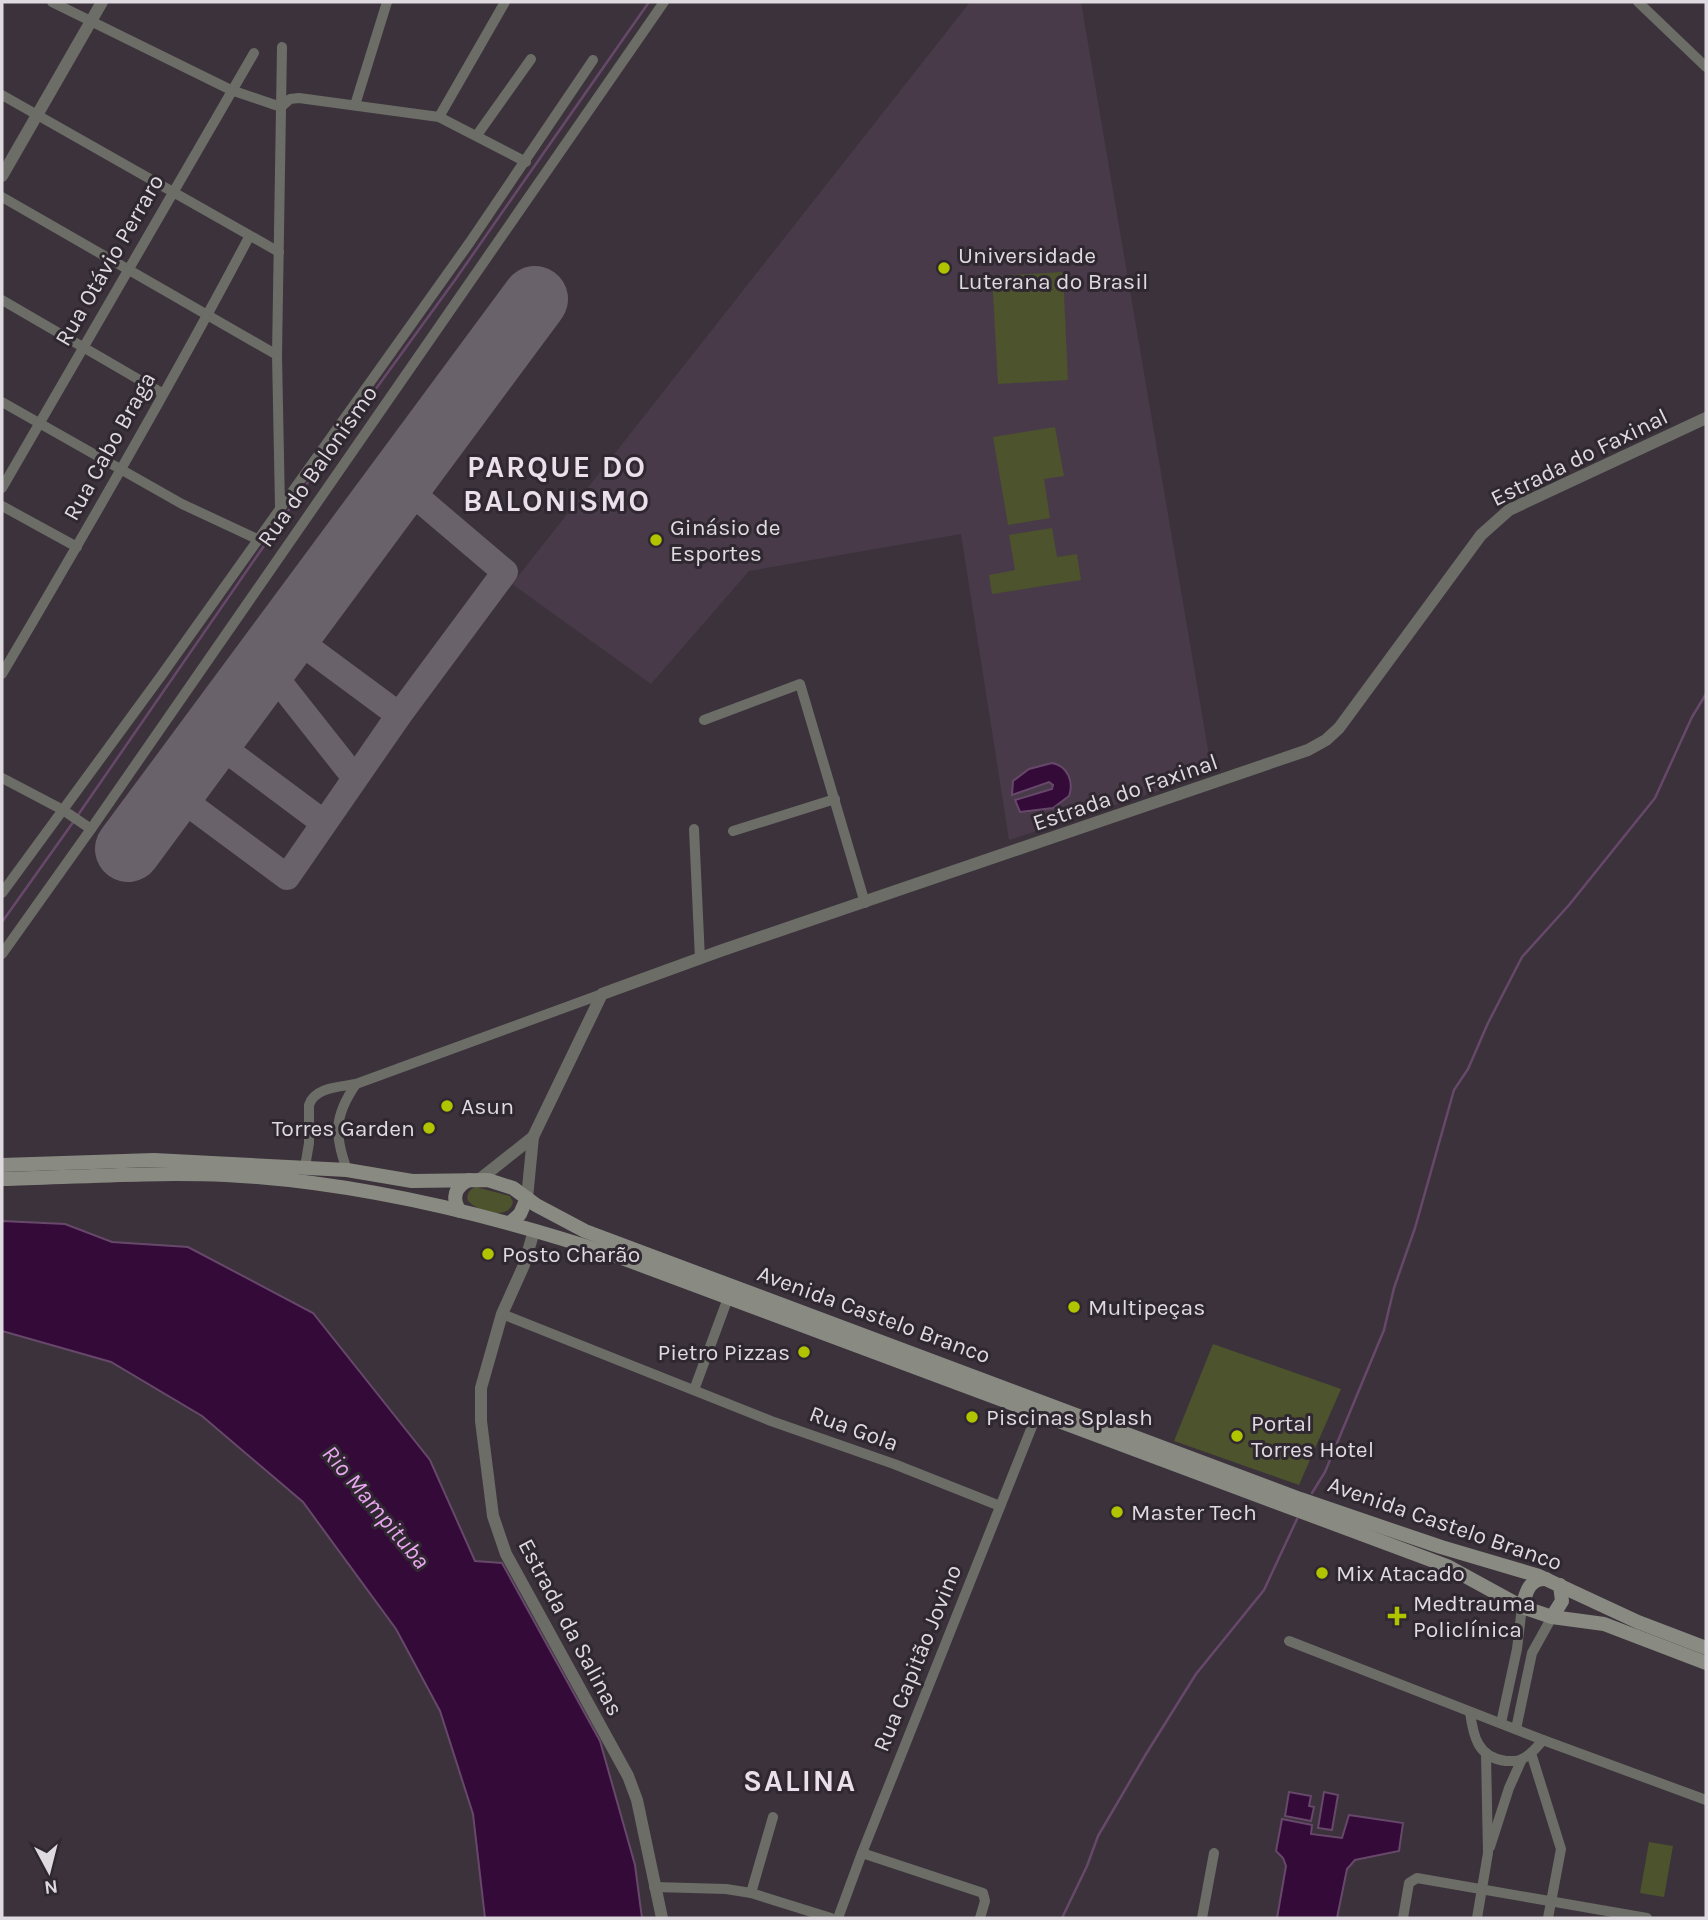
<svg xmlns="http://www.w3.org/2000/svg" width="1708" height="1920" viewBox="0 0 1708 1920" font-family="Karla,sans-serif">
<style>
.built{fill:#483a49}
.green{fill:#4c532d}
.water{fill:#330a38;stroke:#67486a;stroke-width:2}
.lines{fill:none;stroke-linecap:round;stroke-linejoin:round}
.stream{stroke:#67486a;stroke-width:2.5}
.taxiway{stroke:#6a626a;stroke-width:26}
.runway{stroke:#6a626a;stroke-width:66}
.minor{stroke:#6b6d66;stroke-width:10}
.tertiary{stroke:#6b6d66;stroke-width:12}
.secondary{stroke:#898b82;stroke-width:14}
.poi-dot{fill:#b0c500;stroke:#302831;stroke-width:2.5}
.labels{text-anchor:middle;stroke-width:6;stroke-linejoin:round;paint-order:stroke}
.poi-label{font-size:23px;fill:#dfdae0;stroke:#302831;text-anchor:start}
.street-label{font-size:23px;fill:#dfdae0;stroke:#302831}
.water-label{font-size:24px;font-style:italic;fill:#e8a6ef;stroke:#302831}
.district-label{font-size:30px;font-weight:bold;letter-spacing:2px;fill:#ebdfec;stroke:#302831}
</style>
<rect width="100%" height="100%" fill="#3b323b"/>
<polygon class="built" points="970,2 1081,2 1212,773 1009,840 961,534 749,571 651,684 512,584"/>
<g class="green">
<polygon points="1063,272 1068,380 998,384 992,276"/>
<polygon points="1055,427 1064,476 1044,479 1050,518 1008,525 993,437"/>
<polygon points="1052,528 1057,557 1077,554 1081,580 992,594 989,575 1015,570 1009,535"/>
<path d="M 476,1187 L 510,1196 L 513,1202 C 509,1221 478,1212 468,1201 C 466,1195 469,1189 476,1187 Z"/>
<polygon points="1213,1344 1341,1389 1299,1485 1174,1441"/>
<polygon points="1649,1842 1673,1846 1664,1897 1640,1893"/>
</g>
<g class="water">
<path d="M 1052,763 C 1068,766 1074,782 1069,796 L 1053,808 L 1020,812 L 1015,800 L 1052,789 L 1053,785 L 1049,782 L 1012,795 L 1013,781 L 1029,769 Z"/>
<polygon points="2,1221 65,1224 112,1242 188,1247 313,1313 430,1460 475,1561 502,1563 600,1741 635,1865 642,1918 485,1918 473,1814 440,1711 396,1629 303,1502 202,1416 111,1362 2,1331"/>
<polygon points="1289,1792 1311,1796 1309,1806 1314,1807 1311,1821 1285,1816"/>
<polygon points="1324,1792 1338,1795 1332,1830 1318,1828"/>
<polygon points="1349,1815 1403,1823 1399,1851 1355,1860 1347,1869 1337,1918 1277,1918 1286,1866 1283,1858 1276,1851 1282,1819 1312,1825 1311,1834 1342,1838"/>
</g>
<g class="lines">
<g class="stream">
<polyline points="78,815 306,485 455,280 649,2"/>
<polyline points="2,922 74,821"/>
<polyline points="1312,1493 1325,1472 1384,1330 1394,1288 1415,1228 1454,1090 1468,1069 1488,1023 1522,957 1569,905 1655,798 1692,717 1706,694"/>
<polyline points="1062,1918 1087,1866 1098,1836 1146,1754 1196,1674 1264,1590 1297,1519"/>
</g>
<g class="taxiway">
<polyline points="288,633 399,715"/>
<polyline points="265,664 355,778"/>
<polyline points="210,738 324,823"/>
<polyline points="171,791 287,877 399,715 505,572 399,482"/>
</g>
<polyline class="runway" points="128,849 535,299"/>
<g class="minor">
<polyline points="52,2 231,90 281,107"/>
<polyline points="1638,2 1706,67"/>
<polyline points="2,95 279,252"/>
<polyline points="355,105 387,2"/>
<polyline points="281,107 290,99 299,98 439,117 526,162"/>
<polyline points="439,117 505,2"/>
<polyline points="477,135 531,59"/>
<polyline points="2,197 277,355"/>
<polyline points="2,300 162,393"/>
<polyline points="2,402 182,504 257,539"/>
<polyline points="2,488 254,53"/>
<polyline points="2,506 77,547"/>
<polyline points="280,507 277,355 282,47"/>
<path d="M 2,674 C 87,530 171,385 249,237"/>
<polyline points="704,720 800,684 865,903"/>
<polyline points="2,778 63,810 91,829"/>
<polyline points="694,829 700,959"/>
<polyline points="733,831 835,799"/>
<polyline points="2,893 161,676 470,242 593,60"/>
<polyline points="2,954 91,829 664,2"/>
<path d="M 305,1167 L 309,1143 L 309,1105 C 315,1087 340,1087 356,1084 L 602,994"/>
<path d="M 347,1170 C 334,1134 334,1116 356,1084"/>
<polyline points="502,1314 771,1421 894,1464 1000,1506"/>
<polyline points="694,1390 728,1298"/>
<polyline points="1289,1641 1543,1740 1706,1800"/>
<path d="M 1470,1712 C 1473,1736 1478,1758 1506,1761 C 1511,1761 1517,1762 1522,1759 C 1531,1755 1537,1747 1543,1740"/>
<polyline points="1501,1723 1517,1649 1522,1607"/>
<polyline points="1516,1729 1532,1653 1552,1617"/>
<polyline points="1531,1753 1561,1849 1548,1918"/>
<polyline points="1490,1847 1509,1788 1522,1759"/>
<polyline points="862,1853 983,1893 985,1901 980,1918"/>
<polyline points="654,1887 726,1889 751,1893 831,1918"/>
<polyline points="751,1893 773,1817"/>
<polyline points="838,1918 862,1853 1037,1414"/>
<polyline points="1202,1918 1214,1853"/>
<polyline points="1403,1918 1409,1883 1417,1878 1647,1918"/>
<polyline points="1477,1918 1488,1853 1486,1755"/>
</g>
<g class="tertiary">
<polyline points="2,176 102,2"/>
<polyline points="480,1179 533,1137"/>
<polyline points="527,1198 533,1137 602,994 720,951 1308,750 1326,740 1339,728 1481,535 1509,510 1706,418"/>
<polyline points="534,1231 524,1265 502,1314 481,1388 481,1421 493,1516 506,1554 628,1776 637,1800 662,1918"/>
</g>
<g class="secondary">
<polyline points="2,1165 154,1160 347,1170 412,1181 488,1180 513,1188 536,1205 585,1231 1300,1499 1441,1547 1539,1576 1638,1622 1706,1648"/>
<path d="M 2,1179 C 76,1177 151,1172 226,1175 C 361,1182 494,1215 622,1258 L 1447,1566 L 1522,1607 L 1552,1617 L 1604,1624 L 1706,1663"/>
<path d="M 460,1211 C 451,1199 455,1186 469,1180"/>
<polyline points="510,1223 520,1214 527,1198"/>
<path d="M 1522,1607 C 1526,1593 1529,1578 1546,1579"/>
<polyline points="1552,1617 1562,1601 1560,1585"/>
</g>
</g>
<g class="poi-dot">
<circle cx="944" cy="268" r="7"/>
<circle cx="656" cy="540" r="7"/>
<circle cx="447" cy="1106" r="7"/>
<circle cx="429" cy="1128" r="7"/>
<circle cx="488" cy="1254" r="7"/>
<circle cx="1074" cy="1307" r="7"/>
<circle cx="804" cy="1352" r="7"/>
<circle cx="972" cy="1417" r="7"/>
<circle cx="1237" cy="1436" r="7"/>
<circle cx="1117" cy="1512" r="7"/>
<circle cx="1322" cy="1573" r="7"/>
<path d="M1393.5 1605.5h7v7h7v7h-7v7h-7v-7h-7v-7h7z"/>
</g>
<g class="labels">
<g class="poi-label">
<text x="958" y="263">Universidade<tspan x="958" dy="26">Luterana do Brasil</tspan></text>
<text x="670" y="535">Ginásio de<tspan x="670" dy="26">Esportes</tspan></text>
<text x="461" y="1114">Asun</text>
<text x="415" y="1136" text-anchor="end">Torres Garden</text>
<text x="502" y="1262">Posto Charão</text>
<text x="1088" y="1315">Multipeças</text>
<text x="790" y="1360" text-anchor="end">Pietro Pizzas</text>
<text x="986" y="1425">Piscinas Splash</text>
<text x="1251" y="1431">Portal<tspan x="1251" dy="26">Torres Hotel</tspan></text>
<text x="1131" y="1520">Master Tech</text>
<text x="1336" y="1581">Mix Atacado</text>
<text x="1413" y="1611">Medtrauma<tspan x="1413" dy="26">Policlínica</tspan></text>
</g>
<g class="street-label">
<text transform="translate(109 260) rotate(-60)" y="8">Rua Otávio Perraro</text>
<text transform="translate(109 446) rotate(-61)" y="8">Rua Cabo Braga</text>
<text transform="translate(1579 457) rotate(-26)" y="8">Estrada do Faxinal</text>
<text transform="translate(317 466) rotate(-55)" y="8">Rua do Balonismo</text>
<text transform="translate(1125 792) rotate(-19)" y="8">Estrada do Faxinal</text>
<text transform="translate(874 1314) rotate(20)" y="8">Avenida Castelo Branco</text>
<text transform="translate(854 1428) rotate(20)" y="8">Rua Gola</text>
<text transform="translate(1445 1523) rotate(19)" y="8">Avenida Castelo Branco</text>
<text transform="translate(571 1627) rotate(62)" y="8">Estrada da Salinas</text>
<text transform="translate(917 1658) rotate(-68)" y="8">Rua Capitão Jovino</text>
</g>
<g class="water-label">
<text transform="translate(376 1507) rotate(50)" y="8">Rio Mampituba</text>
</g>
<g class="district-label">
<text x="557" y="477">PARQUE DO<tspan x="557" dy="34">BALONISMO</tspan></text>
<text x="800" y="1791">SALINA</text>
</g>
</g>
<rect width="1708" height="1920" fill="none" stroke="#dfdae0" stroke-width="7"/>
<g transform="translate(49 1871) rotate(173)" stroke="#302831" stroke-width="5" paint-order="stroke">
<path d="M0-5L12 26L0 18L-12 26Z" fill="#dfdae0"/>
<text y="-10" font-size="19" font-weight="bold" text-anchor="middle" fill="#dfdae0">N</text>
</g>
</svg>
